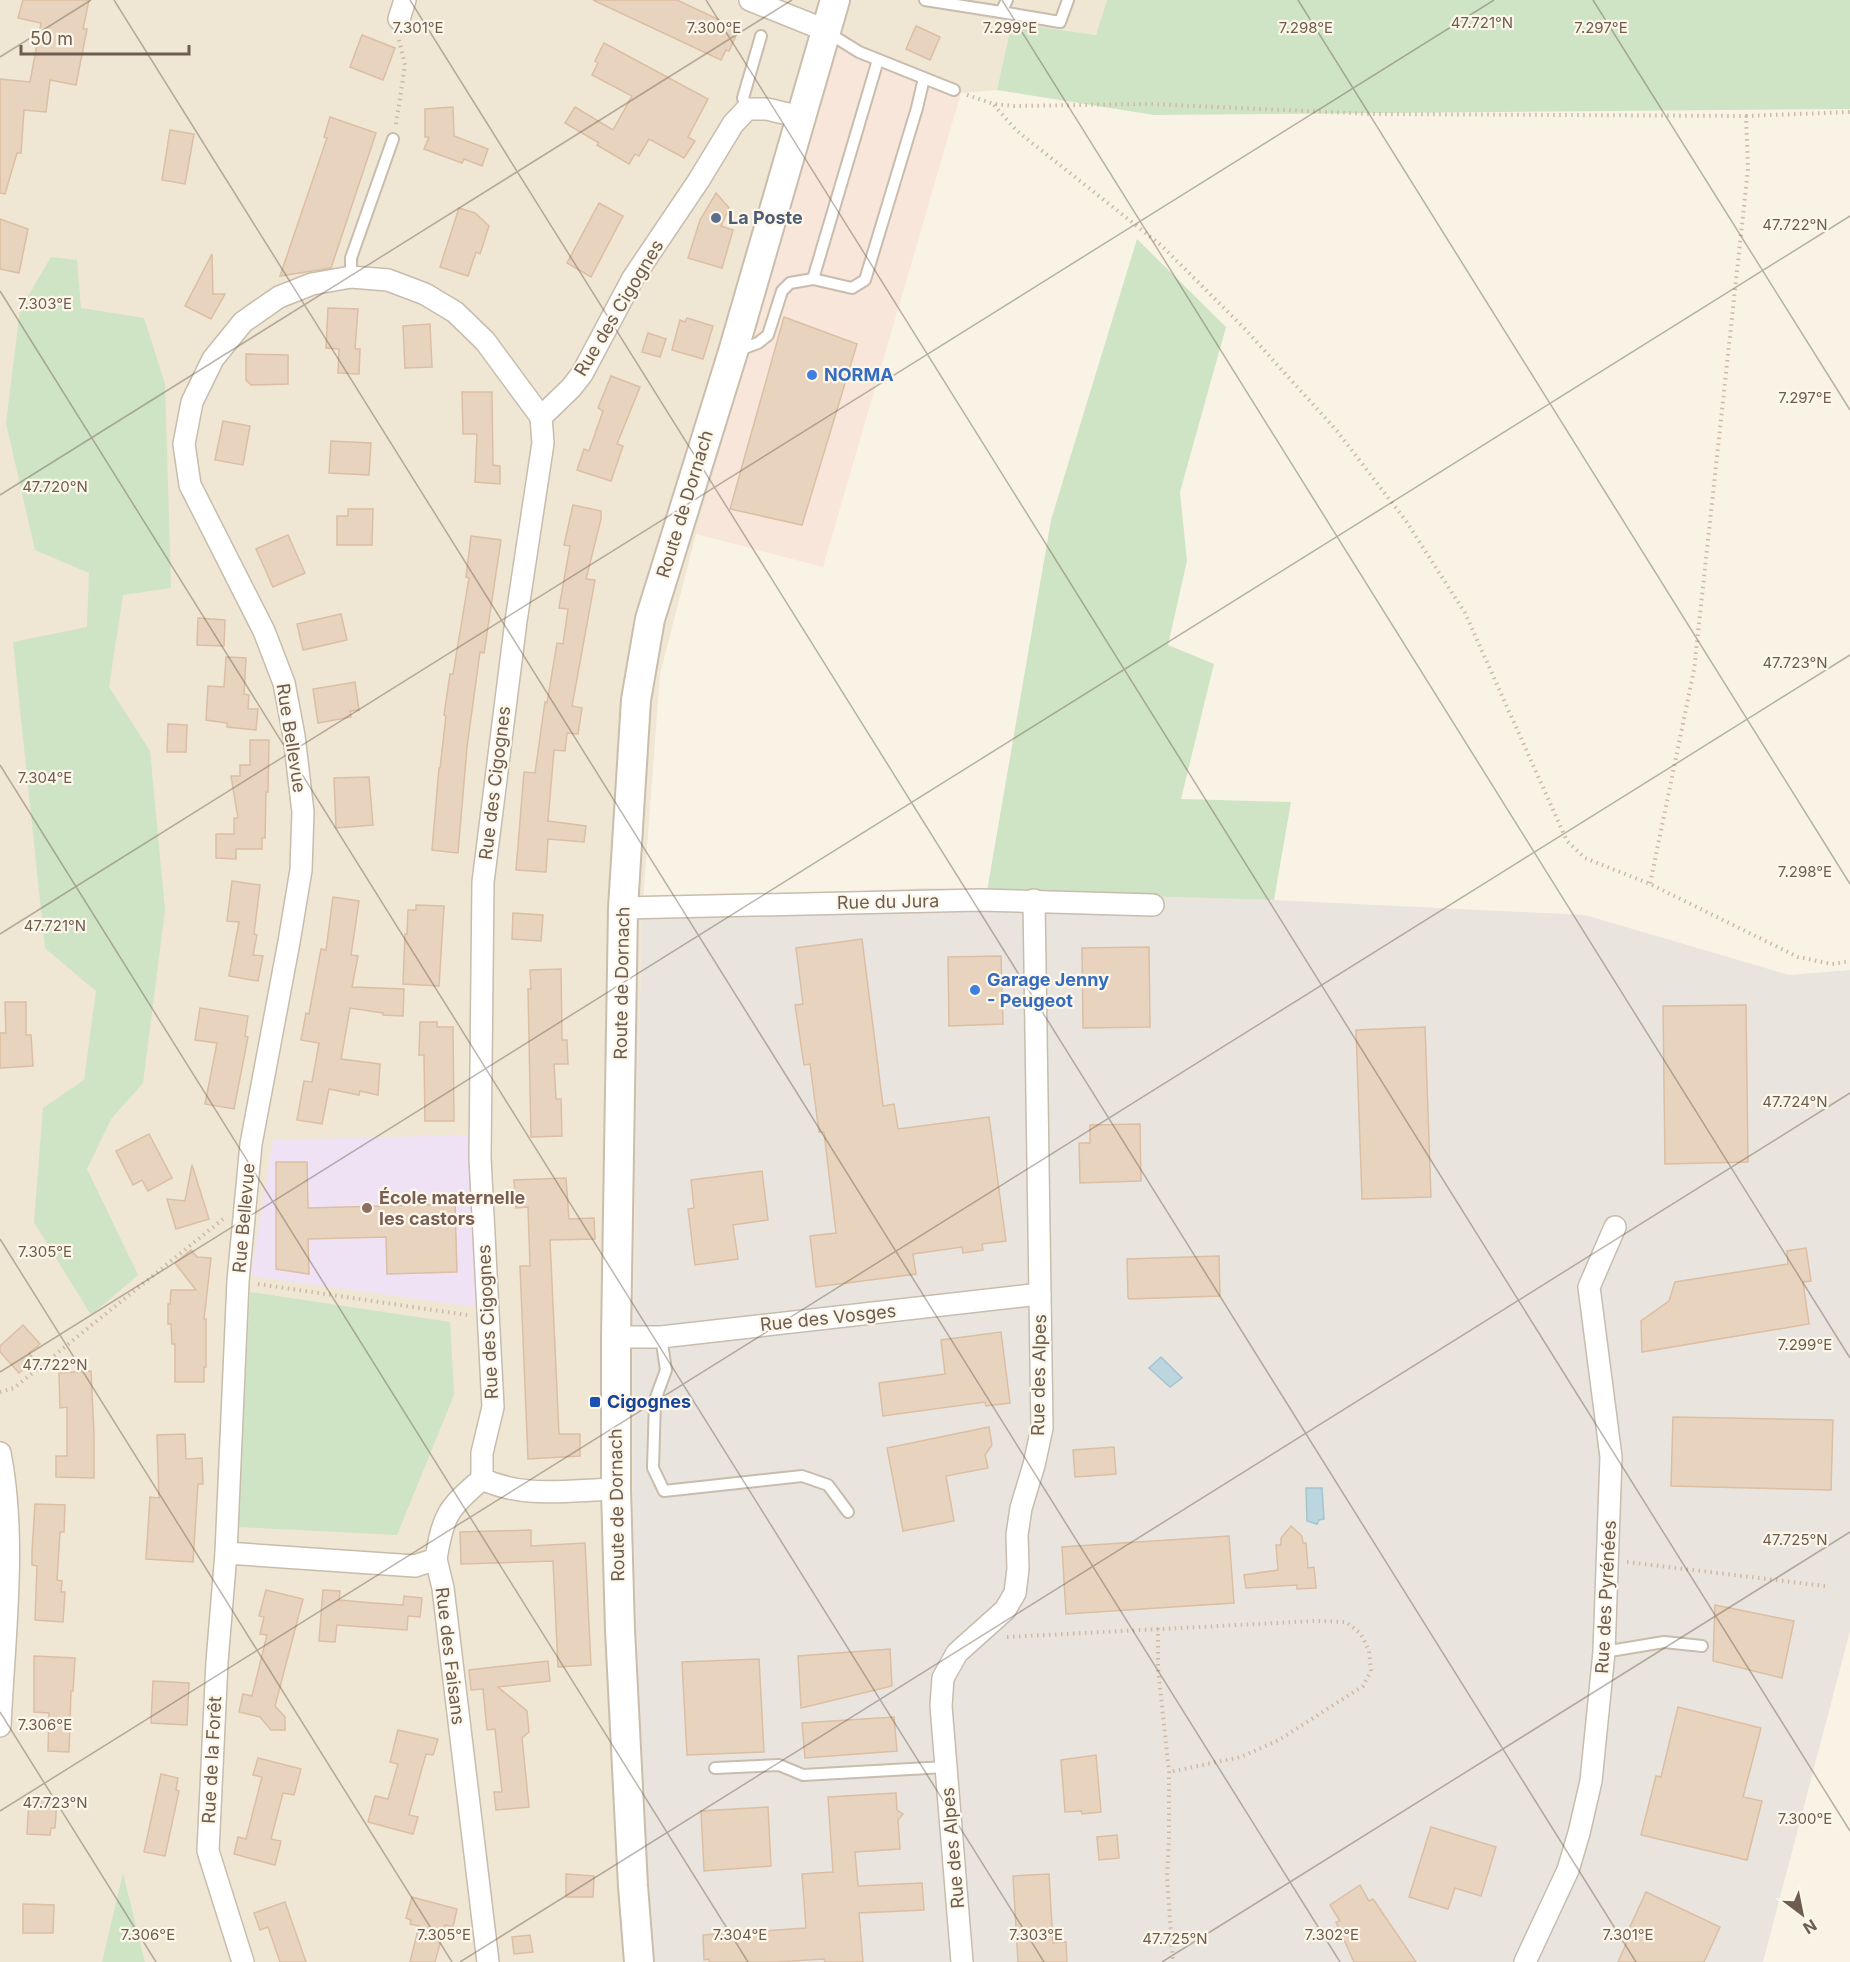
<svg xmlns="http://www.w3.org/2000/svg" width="1850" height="1962" viewBox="0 0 1850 1962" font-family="Inter,sans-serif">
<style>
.residential{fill:#efe6d4}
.commercial{fill:#f8e6da}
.industrial{fill:#e9e5de}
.education{fill:#f0e2f5}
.green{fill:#cee4c5}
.water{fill:#bcd6df;stroke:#a4c4d0;stroke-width:1.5}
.building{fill:#e8d4be;stroke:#dbbea3;stroke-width:1.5}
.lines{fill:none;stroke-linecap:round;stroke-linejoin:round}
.lane-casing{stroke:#c8bcad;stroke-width:14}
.street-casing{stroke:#c8bcad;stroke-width:24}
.secondary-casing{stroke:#cbbdac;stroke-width:32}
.path{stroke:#cfb9a4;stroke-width:4;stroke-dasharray:1.5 4.5;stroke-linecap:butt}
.lane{stroke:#fff;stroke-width:10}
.street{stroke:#fff;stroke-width:21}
.secondary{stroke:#fff;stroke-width:28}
.ticks{fill:none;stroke:#6e5d4e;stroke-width:1.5;stroke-opacity:0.45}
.service-dot{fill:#5c6f8a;stroke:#fcf7ea;stroke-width:2}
.shop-dot{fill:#3f7fe0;stroke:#fcf7ea;stroke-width:2}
.education-dot{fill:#8d6e63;stroke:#fcf7ea;stroke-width:2}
.transit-dot{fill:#1a4fb4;stroke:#fcf7ea;stroke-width:2}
.labels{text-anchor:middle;stroke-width:4.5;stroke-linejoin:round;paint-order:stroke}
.service-label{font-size:18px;font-weight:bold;fill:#4e5e75;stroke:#fcf7ea;text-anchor:start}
.street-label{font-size:18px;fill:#6e5d4e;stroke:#fcf7ea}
.shop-label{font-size:18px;font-weight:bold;fill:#366cbe;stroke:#fcf7ea;text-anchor:start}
.education-label{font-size:18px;font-weight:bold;fill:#785e54;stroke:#fcf7ea;text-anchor:start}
.transit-label{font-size:18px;font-weight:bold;fill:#164399;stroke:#fcf7ea;text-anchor:start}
.ticks-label{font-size:15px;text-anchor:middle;fill:#6e5d4e;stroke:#fcf7ea;stroke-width:4.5;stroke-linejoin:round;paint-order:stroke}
</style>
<rect width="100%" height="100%" fill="#f9f3e5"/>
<polygon class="residential" points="0,0 1107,0 1096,35 1013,23 997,90 961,93 839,47 696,534 660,674 643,902 635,1160 633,1520 649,1962 145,1962 123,1874 102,1962 0,1962"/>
<polygon class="commercial" points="839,47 961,93 823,567 696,534"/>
<polygon class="industrial" points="926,888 1274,900 1585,915 1789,975 1850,970 1850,1631 1763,1962 649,1962 633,1520 635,1160 643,902"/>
<polygon class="education" points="470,1135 477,1307 251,1276 273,1140"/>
<g class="green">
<polygon points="1107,0 1850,0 1850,109 1154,115 997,90 1012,23 1096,35"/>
<polygon points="1137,239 1226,327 1180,492 1187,561 1168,645 1214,664 1181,799 1291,802 1274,900 987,891 1051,520"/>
<polygon points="51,257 77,260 81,308 144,318 165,384 171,588 123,595 109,687 150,751 165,910 143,1083 111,1119 87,1169 138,1275 91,1315 34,1222 43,1108 84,1080 96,991 45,948 13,642 87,627 89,573 35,550 6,423 20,310"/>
<polygon points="250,1292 450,1322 454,1395 397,1535 238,1527"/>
<polygon points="123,1873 145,1962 102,1962"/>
</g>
<g class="water">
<polygon points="1161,1357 1182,1378 1170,1387 1149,1368"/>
<polygon points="1306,1488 1322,1488 1324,1519 1319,1520 1317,1524 1307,1521"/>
</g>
<g class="building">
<polygon points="23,0 89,0 83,29 87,29 76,85 50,80 46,112 24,110 21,153 17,153 5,194 0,193 0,79 30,82 41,23 18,18"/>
<polygon points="593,0 677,0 739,29 729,51 726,50 721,60"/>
<polygon points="916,26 940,37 930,60 906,49"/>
<polygon points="362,35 395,48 383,80 350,67"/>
<polygon points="604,43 708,99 688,137 695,141 684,158 649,139 639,156 635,154 629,164 597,145 599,143 565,123 575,107 613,130 632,96 592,75 598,63 595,61"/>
<polygon points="453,107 454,136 488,149 482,166 464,159 462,163 424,149 429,137 425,137 425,109"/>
<polygon points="330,117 376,133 331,268 280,276 327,138 324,137"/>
<polygon points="170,130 194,134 185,184 162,180"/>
<polygon points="716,193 729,208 721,226 733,230 722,268 688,258 700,220"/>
<polygon points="599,203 623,216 591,277 567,263"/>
<polygon points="459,208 475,213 489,226 480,254 476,252 468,276 440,267"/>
<polygon points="0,219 28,229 19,273 0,269"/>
<polygon points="212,254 213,294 225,294 211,319 185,306"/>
<polygon points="328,308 358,309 355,349 360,349 359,374 338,373 339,349 326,348"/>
<polygon points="784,317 857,344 802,525 730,509"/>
<polygon points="687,318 713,326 703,359 672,350 680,320 685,322"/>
<polygon points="430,324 432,367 405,368 403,326"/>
<polygon points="648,333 666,339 660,357 642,352"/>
<polygon points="246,354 288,355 288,384 251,385 246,380"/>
<polygon points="611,376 640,387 617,444 623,446 611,481 577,470 584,449 589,451 603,411 598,408"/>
<polygon points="462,392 492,392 493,465 500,466 500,484 475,482 477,434 463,434"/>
<polygon points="223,421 250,426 243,465 215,460"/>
<polygon points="331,441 371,443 369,475 329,473"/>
<polygon points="573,505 601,511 601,519 586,579 595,580 572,706 582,708 578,734 567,733 565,751 554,750 548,821 586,826 584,842 548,839 546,872 516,870 524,772 535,773 545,702 547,703 557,643 563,644 568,609 559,608 570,546 564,545"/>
<polygon points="348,509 373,509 372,545 337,545 337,516 348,516"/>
<polygon points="288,535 305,573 273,587 256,549"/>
<polygon points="471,536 501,540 484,653 480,652 467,747 458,853 432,850 439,768 440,768 446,716 444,715 450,674 453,674 469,578 466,577"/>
<polygon points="341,614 347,640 303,650 297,624"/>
<polygon points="198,618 225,620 224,646 197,645"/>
<polygon points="226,657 246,658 244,694 249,695 248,709 258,709 256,730 227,727 227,723 206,720 208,686 224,687"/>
<polygon points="355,682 359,710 350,711 351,717 318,723 313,689"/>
<polygon points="168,724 187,725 186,752 167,752"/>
<polygon points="250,740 269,740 268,792 266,792 265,838 262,838 262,849 236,849 236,859 216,858 216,834 234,834 234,818 238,818 231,776 240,776 240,765 250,765"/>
<polygon points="369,777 373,825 336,828 334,778"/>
<polygon points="232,881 260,885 254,934 257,935 253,955 263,956 258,981 229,976 239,922 227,921"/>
<polygon points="333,897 359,901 351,955 358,956 352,987 404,989 403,1016 383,1015 383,1013 350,1008 341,1059 380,1064 378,1095 360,1091 359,1095 329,1089 322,1124 297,1120 304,1081 312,1082 319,1043 301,1040 306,1013 309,1014 321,949 326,950"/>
<polygon points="416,905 444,906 439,986 403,984 405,934 407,934 408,910 416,910"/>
<polygon points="513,913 543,915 541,941 512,939"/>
<polygon points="862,939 883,1106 894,1104 898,1129 989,1117 1006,1241 982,1244 983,1250 963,1253 962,1247 913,1254 916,1274 816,1287 810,1236 836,1233 824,1132 819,1132 810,1064 804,1065 795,1005 803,1004 796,948"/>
<polygon points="1149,947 1150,1027 1083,1028 1082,948"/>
<polygon points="1001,956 1003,1024 949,1026 948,957"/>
<polygon points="561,969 562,1040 567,1040 568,1064 554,1064 556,1099 561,1099 562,1136 531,1137 528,989 531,989 530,970"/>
<polygon points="5,1002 26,1002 26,1035 31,1035 33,1066 0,1068 0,1033 6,1033"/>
<polygon points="1746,1005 1748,1162 1665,1164 1663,1006"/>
<polygon points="200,1008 248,1016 245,1036 248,1037 234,1109 205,1104 217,1043 195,1040"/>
<polygon points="420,1022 437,1022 437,1027 453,1027 454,1121 425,1121 424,1055 419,1055"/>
<polygon points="1425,1027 1431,1197 1362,1199 1356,1030"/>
<polygon points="1140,1124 1141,1181 1080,1183 1079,1143 1090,1143 1090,1125"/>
<polygon points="149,1134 172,1178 148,1191 142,1180 133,1185 116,1151"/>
<polygon points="276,1162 307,1162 308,1208 455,1204 457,1272 387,1274 386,1237 308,1239 309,1274 276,1269"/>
<polygon points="192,1165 209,1219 176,1229 167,1199 185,1201"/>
<polygon points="762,1171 768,1220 733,1225 738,1259 695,1265 688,1209 694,1208 691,1180"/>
<polygon points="566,1178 569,1219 594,1218 595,1239 550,1240 559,1434 580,1434 580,1456 528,1459 520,1266 530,1266 528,1207 516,1208 514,1180"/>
<polygon points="1806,1248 1811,1281 1803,1282 1809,1324 1642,1352 1641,1321 1669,1301 1675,1282 1788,1264 1787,1251"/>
<polygon points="191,1250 197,1257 211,1258 204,1319 206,1319 206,1367 204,1367 204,1382 175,1382 175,1344 172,1344 171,1324 168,1324 168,1304 170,1304 171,1290 196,1290 175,1263"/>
<polygon points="1219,1256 1220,1296 1129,1299 1128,1297 1127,1259"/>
<polygon points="23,1325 40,1344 29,1353 34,1359 19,1373 0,1352 0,1346"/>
<polygon points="1001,1332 1010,1403 986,1406 985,1402 883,1416 879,1383 945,1374 941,1340"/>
<polygon points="91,1371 94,1435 94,1478 56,1477 56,1456 67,1456 67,1407 60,1408 59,1373"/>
<polygon points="1673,1417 1833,1420 1831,1490 1671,1486"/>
<polygon points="989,1427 992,1445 985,1455 988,1468 946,1476 954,1521 903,1531 887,1448"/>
<polygon points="185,1434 186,1459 202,1458 203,1484 198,1484 193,1562 146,1559 150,1497 159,1498 157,1435"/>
<polygon points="1114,1447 1116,1474 1075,1477 1073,1450"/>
<polygon points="35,1504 65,1505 64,1532 60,1532 57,1580 62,1581 61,1592 65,1592 63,1622 35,1620 37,1566 32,1565 32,1552"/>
<polygon points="1291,1526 1302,1536 1303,1543 1306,1543 1308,1568 1314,1567 1316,1588 1297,1589 1297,1585 1246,1588 1244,1575 1278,1570 1276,1545 1281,1545 1281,1538"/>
<polygon points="531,1530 531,1546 585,1543 591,1665 558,1667 553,1561 461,1564 460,1532"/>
<polygon points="1229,1536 1234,1603 1066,1614 1062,1547"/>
<polygon points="266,1590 303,1599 275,1706 285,1717 285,1730 271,1730 260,1717 239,1712 243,1694 252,1696 267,1635 260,1634 264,1617 259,1616"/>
<polygon points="323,1590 340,1591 339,1600 373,1603 403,1605 404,1596 422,1598 420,1617 408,1616 407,1630 337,1625 335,1642 319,1641"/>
<polygon points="1715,1605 1794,1621 1782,1678 1713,1661"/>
<polygon points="890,1649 892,1686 801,1708 798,1656"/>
<polygon points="34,1656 75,1658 73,1691 71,1691 69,1752 48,1751 49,1713 34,1712"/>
<polygon points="759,1659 764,1752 687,1755 682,1662"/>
<polygon points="548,1661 550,1681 498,1687 527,1711 529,1732 522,1738 529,1807 496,1810 494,1792 502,1792 495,1729 487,1730 483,1689 471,1690 469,1670"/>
<polygon points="153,1681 189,1683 187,1725 151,1723"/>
<polygon points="1678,1707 1761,1728 1743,1797 1762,1801 1747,1860 1641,1835 1656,1776 1661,1777"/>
<polygon points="894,1717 897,1751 805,1758 802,1723"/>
<polygon points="398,1730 438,1739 433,1755 426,1754 409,1815 418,1817 413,1834 368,1822 375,1796 388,1799 398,1764 390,1762"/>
<polygon points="1096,1755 1101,1812 1082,1814 1081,1811 1065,1812 1061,1760"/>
<polygon points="258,1758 301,1769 294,1795 283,1793 271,1839 281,1841 275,1865 234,1854 238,1837 246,1839 262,1777 253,1775"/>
<polygon points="161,1774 178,1778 176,1790 179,1791 165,1856 144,1852"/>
<polygon points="896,1793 897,1810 903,1814 898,1820 900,1849 855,1852 858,1886 922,1883 924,1910 859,1913 863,1962 825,1962 824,1959 777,1962 709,1962 709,1959 704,1960 703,1935 806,1928 802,1874 833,1872 828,1797"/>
<polygon points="29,1799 57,1800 55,1828 51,1828 50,1835 27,1834"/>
<polygon points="768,1807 771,1866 704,1871 701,1811"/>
<polygon points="1431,1827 1496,1847 1481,1896 1455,1888 1448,1909 1409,1897"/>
<polygon points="1117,1835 1119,1858 1099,1860 1097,1837"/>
<polygon points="566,1874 594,1876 593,1897 566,1897"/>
<polygon points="1049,1874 1053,1943 1066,1942 1067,1962 1018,1962 1013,1876"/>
<polygon points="1360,1885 1369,1901 1373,1899 1416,1962 1354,1962 1336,1922 1340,1921 1330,1905"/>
<polygon points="1646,1892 1720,1927 1704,1962 1618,1962 1631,1933 1628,1931"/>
<polygon points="412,1897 457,1909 453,1927 445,1925 435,1962 410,1962 419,1926 410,1924 411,1920 406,1918"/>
<polygon points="285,1902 293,1925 306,1962 280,1962 268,1927 260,1930 254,1913"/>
<polygon points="23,1904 54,1905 53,1933 23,1933"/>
<polygon points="530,1935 533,1952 514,1954 512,1937"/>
</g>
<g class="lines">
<g class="lane-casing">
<g id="lane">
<polyline points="925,0 1001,12 1007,0"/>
<polyline points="1001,12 1060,22 1068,0"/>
<polyline points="827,32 859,52 954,90"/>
<polyline points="747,109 743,98 761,36"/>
<polyline points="351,277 351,258 393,139"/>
<polyline points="813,279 878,60"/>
<polyline points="739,350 758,343 768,335 782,291 790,283 813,279 852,288 865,280 917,108 924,78"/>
<polyline points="661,1337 666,1370 655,1400 653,1468 664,1491 802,1476 828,1485 848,1512"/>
<polyline points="1604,1652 1664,1642 1702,1646"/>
<polyline points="715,1768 779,1765 803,1775 946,1767"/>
</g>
</g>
<g class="street-casing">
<g id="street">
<polyline points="750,0 825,30"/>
<polyline points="399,19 405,0"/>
<polyline points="623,908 980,900 1153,905"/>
<polyline points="616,1337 661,1337 1040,1294"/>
<path d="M 0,1453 C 17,1540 4,1637 0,1726"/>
<path d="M 482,1479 C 526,1499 568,1490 616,1489"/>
<polyline points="226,1553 415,1566 436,1559 443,1588 488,1962"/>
<path d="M 436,1559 C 443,1515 448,1508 482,1479 L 482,1453 L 493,1407 L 480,1158 L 483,882 L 516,621 L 543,443 L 541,417 L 571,388 L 582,374 L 633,278 L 699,180 L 733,124 L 747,109 L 767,109 L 800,117"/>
<polyline points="243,1962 208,1851 217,1662 226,1553 238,1281 251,1144 289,942 301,870 303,812 294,736 284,683 264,631 190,485 184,444 192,402 213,359 243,322 279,297 312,284 351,277 388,280 425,294 455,312 485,341 541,417"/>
<polyline points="962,1962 941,1706 943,1678 957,1653 1005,1610 1015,1593 1018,1569 1017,1535 1021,1508 1034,1465 1042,1428 1034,900"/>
<polyline points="1525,1962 1568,1870 1579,1833 1591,1781 1604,1652 1611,1457 1589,1287 1615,1227"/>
</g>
</g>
<g class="secondary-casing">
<polyline id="secondary" points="639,1962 633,1886 620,1630 616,1489 616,1337 623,908 636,700 650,619 733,352 835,0"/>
</g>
<g class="path">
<polyline points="967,95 994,104 1014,106 1150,104 1374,114 1746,116 1748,169 1694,670 1650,884"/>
<polyline points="994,105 1017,131 1162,246 1245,329 1337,431 1406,521 1465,613 1567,841 1585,858 1650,884 1798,957 1832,964 1850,961"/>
<polyline points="1746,116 1850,112"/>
<polyline points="396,124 405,65 399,40"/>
<polyline points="258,1284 467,1315"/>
<polyline points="0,1392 14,1388 223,1219"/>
<polyline points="1627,1562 1825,1586"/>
<polyline points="1158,1628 1158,1668 1169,1772 1169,1838 1167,1876 1173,1962"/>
<polyline points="1007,1637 1315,1621 1346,1622 1361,1634 1369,1651 1371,1671 1363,1686 1279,1740 1241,1757 1169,1772"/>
</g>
<use href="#lane" class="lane"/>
<use href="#street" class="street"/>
<use href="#secondary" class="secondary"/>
</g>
<path class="ticks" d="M 114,0 L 1340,1962M 410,0 L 1636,1962M 706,0 L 1850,1831M 1002,0 L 1850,1358M 1298,0 L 1850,884M 1593,0 L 1850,410M 0,57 L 91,0M 0,291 L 1044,1962M 0,495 L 792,0M 0,765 L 748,1962M 0,934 L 1494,0M 0,1239 L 452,1962M 0,1372 L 1850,216M 0,1712 L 156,1962M 0,1811 L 1850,655M 460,1962 L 1850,1093M 1162,1962 L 1850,1532"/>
<circle class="service-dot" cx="716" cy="218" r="6"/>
<g class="shop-dot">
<circle cx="812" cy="375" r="6"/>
<circle cx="975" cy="990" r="6"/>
</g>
<circle class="education-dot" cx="367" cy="1208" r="6"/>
<rect class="transit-dot" x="589" y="1396" width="12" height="12" rx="3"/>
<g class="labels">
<g class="service-label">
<text x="728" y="224">La Poste</text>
</g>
<g class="street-label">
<text transform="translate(619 308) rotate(-59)" y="6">Rue des Cigognes</text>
<text transform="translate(685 504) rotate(-73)" y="6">Route de Dornach</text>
<text transform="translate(291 738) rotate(81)" y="6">Rue Bellevue</text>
<text transform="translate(495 783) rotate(-83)" y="6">Rue des Cigognes</text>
<text transform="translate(888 902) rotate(-1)" y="6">Rue du Jura</text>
<text transform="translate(622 983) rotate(-89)" y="6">Route de Dornach</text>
<text transform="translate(244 1218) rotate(-85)" y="6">Rue Bellevue</text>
<text transform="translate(828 1318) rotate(-6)" y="6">Rue des Vosges</text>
<text transform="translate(488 1322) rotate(-93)" y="6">Rue des Cigognes</text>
<text transform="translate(1039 1375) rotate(-89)" y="6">Rue des Alpes</text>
<text transform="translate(617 1505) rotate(-91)" y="6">Route de Dornach</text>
<text transform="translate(1606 1597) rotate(-87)" y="6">Rue des Pyrénées</text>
<text transform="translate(450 1656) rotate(83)" y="6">Rue des Faisans</text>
<text transform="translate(212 1760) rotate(-87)" y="6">Rue de la Forêt</text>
<text transform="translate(953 1848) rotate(-95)" y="6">Rue des Alpes</text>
</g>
<g class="shop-label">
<text x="824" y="381">NORMA</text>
<text x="987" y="986">Garage Jenny<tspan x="987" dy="21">- Peugeot</tspan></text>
</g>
<g class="education-label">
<text x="379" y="1204">École maternelle<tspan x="379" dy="21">les castors</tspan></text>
</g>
<g class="transit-label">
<text x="607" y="1408">Cigognes</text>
</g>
</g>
<g class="ticks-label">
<text x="1482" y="28">47.721°N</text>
<text x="418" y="33">7.301°E</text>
<text x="714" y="33">7.300°E</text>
<text x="1010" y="33">7.299°E</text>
<text x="1306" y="33">7.298°E</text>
<text x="1601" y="33">7.297°E</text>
<text x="1795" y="230">47.722°N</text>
<text x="45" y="309">7.303°E</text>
<text x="1805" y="403">7.297°E</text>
<text x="55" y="492">47.720°N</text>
<text x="1795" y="668">47.723°N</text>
<text x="45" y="783">7.304°E</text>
<text x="1805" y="877">7.298°E</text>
<text x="55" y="931">47.721°N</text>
<text x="1795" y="1107">47.724°N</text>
<text x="45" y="1257">7.305°E</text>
<text x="1805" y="1350">7.299°E</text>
<text x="55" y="1370">47.722°N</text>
<text x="1795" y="1545">47.725°N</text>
<text x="45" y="1730">7.306°E</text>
<text x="55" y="1808">47.723°N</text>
<text x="1805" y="1824">7.300°E</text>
<text x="148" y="1940">7.306°E</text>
<text x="444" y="1940">7.305°E</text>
<text x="740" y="1940">7.304°E</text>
<text x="1036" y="1940">7.303°E</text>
<text x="1332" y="1940">7.302°E</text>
<text x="1628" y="1940">7.301°E</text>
<text x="1175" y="1944">47.725°N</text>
</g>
<g transform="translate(1802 1914) rotate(148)" stroke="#fcf7ea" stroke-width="4.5" paint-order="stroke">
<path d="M0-4.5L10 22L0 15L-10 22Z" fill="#6e5d4e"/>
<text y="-9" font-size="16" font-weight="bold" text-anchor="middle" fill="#6e5d4e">N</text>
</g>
<path d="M21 45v9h168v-9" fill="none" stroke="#6e5d4e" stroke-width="3"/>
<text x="30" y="45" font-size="18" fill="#6e5d4e" stroke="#fcf7ea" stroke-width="4.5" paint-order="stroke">50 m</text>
</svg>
